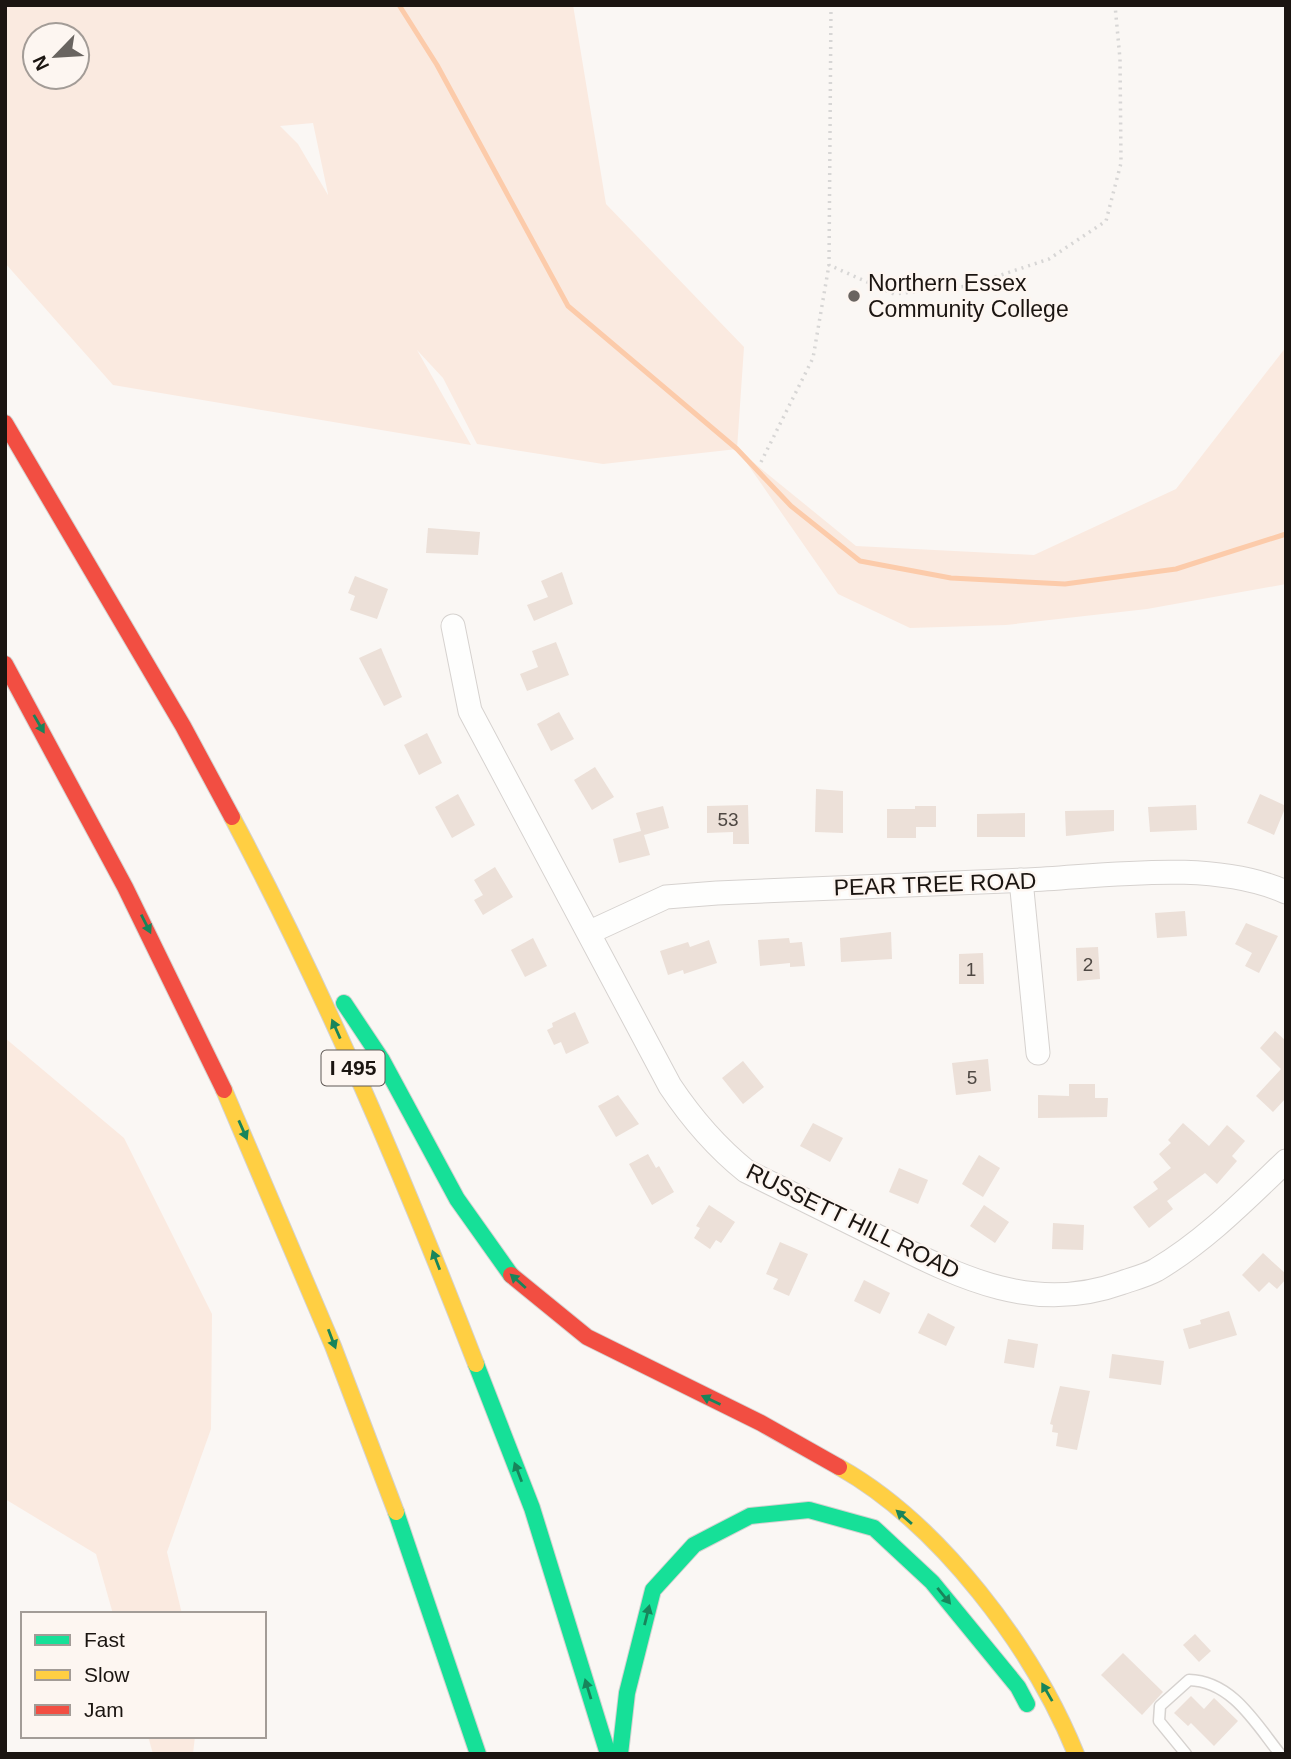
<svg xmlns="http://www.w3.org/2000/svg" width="1291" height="1759" viewBox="0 0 1291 1759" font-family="Helvetica,sans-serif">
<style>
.green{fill:#faeae0;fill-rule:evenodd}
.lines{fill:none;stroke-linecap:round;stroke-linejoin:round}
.stream{stroke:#fccbaa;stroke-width:5}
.building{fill:#ece0d8}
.lane-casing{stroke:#d6d2cf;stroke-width:13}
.street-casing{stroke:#d6d2cf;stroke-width:25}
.fast-casing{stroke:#d4d2d0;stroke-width:18}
.slow-casing{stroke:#d4d2d0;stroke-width:18}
.jam-casing{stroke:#d4d2d0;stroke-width:18}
.path{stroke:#d7d6d5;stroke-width:3.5;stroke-dasharray:2 5;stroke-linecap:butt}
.lane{stroke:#fefefd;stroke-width:10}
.street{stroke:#fefefd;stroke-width:23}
.fast{stroke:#16e098;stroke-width:16}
.slow{stroke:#ffcf43;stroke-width:16}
.jam{stroke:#f24e42;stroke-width:16}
.oneway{fill:#18855b}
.poi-dot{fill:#696460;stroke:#fdf6f1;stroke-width:2.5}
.labels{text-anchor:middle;stroke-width:5;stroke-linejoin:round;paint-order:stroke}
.number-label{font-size:19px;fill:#4f4843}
.shield{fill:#fdf6f1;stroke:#5f5854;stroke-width:2}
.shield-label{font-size:21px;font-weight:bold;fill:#1b1511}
.poi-label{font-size:23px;fill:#1b1511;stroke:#fdf6f1;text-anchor:start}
.street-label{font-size:23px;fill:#1b1511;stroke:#fdf6f1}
</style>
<rect width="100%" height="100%" fill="#faf7f4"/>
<g class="green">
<path d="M 5,5 L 573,5 L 606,204 L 744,347 L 737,449 L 856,546 L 1034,555 L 1176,489 L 1286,347 L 1286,584 L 1147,609 L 1006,625 L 910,628 L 838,594 L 737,449 L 603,464 L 477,444 L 443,378 L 417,350 L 471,445 L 113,385 L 5,263 ZM 35,35 L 77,35 L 77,77 L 35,77 ZM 313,123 L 328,194 L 328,195 L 298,144 L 280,126 Z"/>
<polygon points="5,1038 124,1138 212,1314 211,1429 167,1552 182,1614 113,1614 96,1554 5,1499"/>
<polygon points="148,1736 195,1736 193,1754 153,1754"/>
</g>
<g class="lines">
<polyline class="stream" points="399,5 437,65 568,306 737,449 791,506 860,561 951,578 1065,584 1176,569 1286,534"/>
</g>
<g class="building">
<polygon points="428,528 480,532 478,555 426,553"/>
<polygon points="562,572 573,604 534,621 527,605 548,597 541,581"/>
<polygon points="355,576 388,589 377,619 350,610 355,596 348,593"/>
<polygon points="556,642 569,675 527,691 520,674 538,667 532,651"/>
<polygon points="381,648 402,697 384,706 359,658"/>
<polygon points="559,712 574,739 551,751 537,724"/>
<polygon points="427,733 442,763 419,775 404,745"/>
<polygon points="595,767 614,797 592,810 574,780"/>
<polygon points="816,789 843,791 843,833 815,832"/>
<polygon points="458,794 475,825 452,838 435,807"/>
<polygon points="1260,794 1286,806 1274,835 1247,823"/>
<polygon points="748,805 749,844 733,844 733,832 707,833 707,806"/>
<polygon points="1196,805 1197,830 1150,832 1148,807"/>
<polygon points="663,806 669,828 644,835 650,855 619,863 613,839 641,831 636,813"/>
<polygon points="915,806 936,806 936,827 916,827 916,838 887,838 887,809 915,809"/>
<polygon points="1114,810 1114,831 1066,836 1065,811"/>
<polygon points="1025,813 1025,837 977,837 977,814"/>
<polygon points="495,867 513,897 483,915 474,900 483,895 474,880"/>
<polygon points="1185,911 1187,936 1157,938 1155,913"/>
<polygon points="1246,923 1278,936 1259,973 1245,966 1252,953 1235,944"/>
<polygon points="891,932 892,959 841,962 840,938"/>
<polygon points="533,938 547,966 525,977 511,950"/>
<polygon points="789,938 790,943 802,942 805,966 790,967 790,963 760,966 758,940"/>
<polygon points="709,940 717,963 684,974 683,970 668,975 660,951 688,942 690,947"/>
<polygon points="1098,947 1100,979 1077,981 1076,948"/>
<polygon points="983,953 984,984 959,984 959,954"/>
<polygon points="575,1012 589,1043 566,1054 561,1042 554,1045 547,1030 553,1027 552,1023"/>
<polygon points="1275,1031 1286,1041 1286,1098 1273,1112 1256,1096 1281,1069 1260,1048"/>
<polygon points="988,1059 991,1091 956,1095 952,1063"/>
<polygon points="743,1061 764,1087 743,1104 722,1078"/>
<polygon points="1069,1084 1095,1084 1095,1098 1108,1098 1107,1117 1038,1118 1038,1095 1069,1096"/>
<polygon points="618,1095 639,1124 616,1137 598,1106"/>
<polygon points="813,1123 843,1138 830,1162 800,1146"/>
<polygon points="1183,1123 1209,1146 1227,1125 1245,1141 1232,1156 1237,1161 1217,1184 1205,1173 1167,1201 1173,1209 1149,1228 1133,1207 1158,1189 1153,1182 1171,1168 1159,1154 1171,1143 1168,1140"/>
<polygon points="648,1154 656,1168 659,1166 674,1192 652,1205 629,1164"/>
<polygon points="979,1155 1000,1168 983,1197 962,1184"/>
<polygon points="899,1168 928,1180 918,1204 889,1192"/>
<polygon points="709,1205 735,1222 721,1243 716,1240 710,1249 694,1238 700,1228 696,1226"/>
<polygon points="984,1205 1009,1222 995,1243 970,1226"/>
<polygon points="1053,1223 1084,1225 1083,1250 1052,1249"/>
<polygon points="780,1242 808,1254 789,1296 773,1289 778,1279 766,1274"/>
<polygon points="1263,1253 1286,1274 1286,1279 1277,1289 1269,1282 1259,1292 1242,1275"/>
<polygon points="864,1280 890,1293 880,1314 854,1301"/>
<polygon points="1229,1311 1237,1335 1189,1349 1183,1329 1201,1324 1200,1320"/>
<polygon points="928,1313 955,1327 946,1346 918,1333"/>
<polygon points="1008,1339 1038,1344 1034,1368 1004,1363"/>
<polygon points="1112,1354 1164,1361 1161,1385 1109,1378"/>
<polygon points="1060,1386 1090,1391 1077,1450 1056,1446 1058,1433 1052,1432 1053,1425 1050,1424"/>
<polygon points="1195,1634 1211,1651 1199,1662 1183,1645"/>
<polygon points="1123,1653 1163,1692 1142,1715 1101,1675"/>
<polygon points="1191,1696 1204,1709 1214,1698 1238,1721 1214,1746 1191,1723 1188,1726 1174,1713"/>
</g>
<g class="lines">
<g class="lane-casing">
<path id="lane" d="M 1186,1754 L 1159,1721 L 1160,1706 L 1189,1680 C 1232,1681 1256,1724 1280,1754"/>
</g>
<g class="street-casing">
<g id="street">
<path d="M 453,626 L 470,711 L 670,1086 C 692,1119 715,1146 746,1171 C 789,1192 832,1214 875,1235 C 954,1274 1030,1316 1121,1283 C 1132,1279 1145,1276 1156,1270 C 1205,1241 1245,1200 1286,1161"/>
<polyline points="1021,880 1038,1053"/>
<path d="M 590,932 L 666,897 L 717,893 C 820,889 924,884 1027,880 C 1108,876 1211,859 1286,892"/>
</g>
</g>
<g class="fast-casing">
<g id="fast">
<polyline points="344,1003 382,1060 457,1199 511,1275"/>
<polyline points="476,1364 532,1508 608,1754"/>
<polyline points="396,1512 478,1754"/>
<polyline points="620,1754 627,1693 653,1590 694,1545 750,1516 809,1510 874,1528 932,1582 1018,1687 1027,1704"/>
</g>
</g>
<g class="slow-casing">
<g id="slow">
<path d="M 232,817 C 326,994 404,1178 476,1364"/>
<polyline points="224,1090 333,1346 396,1512"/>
<path d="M 839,1467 C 940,1524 1033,1648 1076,1754"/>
</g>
</g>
<g class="jam-casing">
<g id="jam">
<polyline points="5,423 183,726 232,817"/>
<polyline points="5,664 125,887 224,1090"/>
<polyline points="511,1275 587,1337 761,1423 839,1467"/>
</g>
</g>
<g class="path">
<polyline points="831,5 829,265 894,294 968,286 1049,259 1106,221 1121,163 1120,59 1115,5"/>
<polyline points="761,462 813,358 829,265"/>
</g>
<use href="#lane" class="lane"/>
<use href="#street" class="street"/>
<use href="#fast" class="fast"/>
<use href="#slow" class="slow"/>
<use href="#jam" class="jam"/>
</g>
<defs><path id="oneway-solid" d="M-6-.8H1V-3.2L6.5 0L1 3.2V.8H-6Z" transform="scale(1.75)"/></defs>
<g class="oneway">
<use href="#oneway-solid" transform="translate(39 724) rotate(60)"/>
<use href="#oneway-solid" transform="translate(146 924) rotate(63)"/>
<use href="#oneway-solid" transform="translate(336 1029) rotate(-114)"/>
<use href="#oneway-solid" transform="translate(243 1130) rotate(66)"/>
<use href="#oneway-solid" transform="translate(436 1260) rotate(-111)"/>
<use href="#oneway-solid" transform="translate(518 1281) rotate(-138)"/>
<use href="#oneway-solid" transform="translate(332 1339) rotate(69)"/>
<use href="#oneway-solid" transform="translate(711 1400) rotate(-155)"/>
<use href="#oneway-solid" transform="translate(518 1472) rotate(-111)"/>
<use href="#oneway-solid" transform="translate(904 1517) rotate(-139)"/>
<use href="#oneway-solid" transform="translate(944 1596) rotate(51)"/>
<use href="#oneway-solid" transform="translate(647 1615) rotate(-76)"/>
<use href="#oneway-solid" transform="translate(588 1689) rotate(-107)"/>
<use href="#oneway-solid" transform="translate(1047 1692) rotate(-120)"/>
</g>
<circle class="poi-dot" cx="854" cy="296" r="7"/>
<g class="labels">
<g class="number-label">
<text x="728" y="826">53</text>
<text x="1088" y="971">2</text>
<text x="971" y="976">1</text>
<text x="972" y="1084">5</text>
</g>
<rect class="shield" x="321.5" y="1050.5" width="63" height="35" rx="5"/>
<g class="shield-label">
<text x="353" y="1075">I 495</text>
</g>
<g class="poi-label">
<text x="868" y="291">Northern Essex<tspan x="868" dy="26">Community College</tspan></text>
</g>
<g class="street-label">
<text transform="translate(935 884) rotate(-2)" y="8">PEAR TREE ROAD</text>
<text transform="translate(853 1221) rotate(26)" y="8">RUSSETT HILL ROAD</text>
</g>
</g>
<rect width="1291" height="1759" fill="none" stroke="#1b1511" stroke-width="14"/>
<rect x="21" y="1612" width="245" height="126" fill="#fdf6f1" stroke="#a39c97" stroke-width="2"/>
<rect x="35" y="1635" width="35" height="10" fill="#16e098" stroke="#a39c97" stroke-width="2"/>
<text x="84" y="1647" font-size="21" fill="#1b1511">Fast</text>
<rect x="35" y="1670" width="35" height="10" fill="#ffcf43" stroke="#a39c97" stroke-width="2"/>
<text x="84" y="1682" font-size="21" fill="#1b1511">Slow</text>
<rect x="35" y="1705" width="35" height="10" fill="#f24e42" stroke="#a39c97" stroke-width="2"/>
<text x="84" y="1717" font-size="21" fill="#1b1511">Jam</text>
<g transform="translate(56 56) rotate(245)"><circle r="33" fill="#fdf6f1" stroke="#a39c97" stroke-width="2"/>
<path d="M0-5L12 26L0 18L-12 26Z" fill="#696460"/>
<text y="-10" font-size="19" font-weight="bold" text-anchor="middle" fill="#1b1511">N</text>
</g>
</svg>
